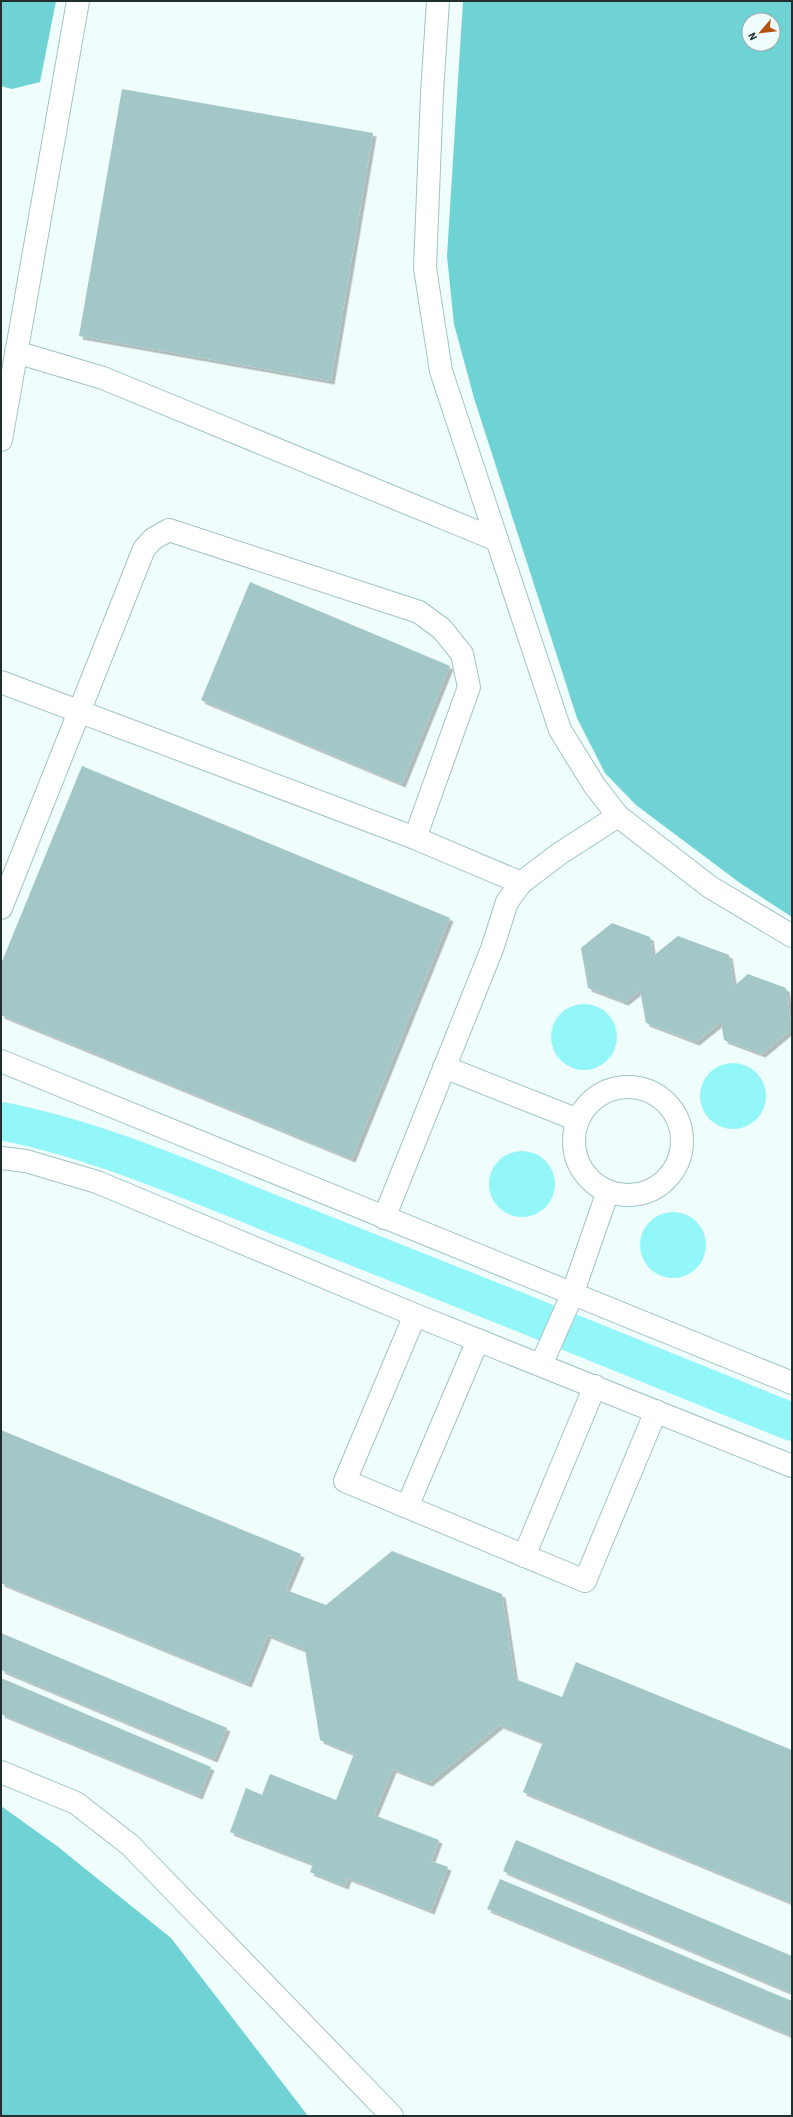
<svg xmlns="http://www.w3.org/2000/svg" width="793" height="2117" viewBox="0 0 793 2117" font-family="'Source Sans 3',sans-serif">
<style>
.forest{fill:#6fd2d5;fill-rule:evenodd}
.water{fill:#93f6f9}
.lines{fill:none;stroke-linecap:round;stroke-linejoin:round}
.canal{stroke:#93f6f9;stroke-width:38}
.building{fill:#a3c6c7;filter:url(#shadow)}
.street-casing{stroke:#a1c4c5;stroke-width:24}
.street{stroke:#fff;stroke-width:22}
</style>
<defs>
<filter id="shadow"><feDropShadow dx="3.5" dy="3.5" stdDeviation="0" flood-color="#0004"/></filter>
</defs>
<rect width="100%" height="100%" fill="#effdfd"/>
<g class="forest">
<polygon points="1,1 56,1 40,82 12,89 1,86"/>
<path d="M 463,1 L 792,1 L 792,917 L 740,883 L 636,805 L 605,773 L 577,718 L 474,398 L 454,324 L 447,256 ZM 749,20 L 773,20 L 773,44 L 749,44 Z"/>
<polygon points="1,1806 57,1846 171,1938 308,2116 1,2116"/>
</g>
<g class="water">
<circle cx="584" cy="1037" r="33"/>
<circle cx="733" cy="1096" r="33"/>
<circle cx="522" cy="1184" r="33"/>
<circle cx="673" cy="1245" r="33"/>
</g>
<g class="lines">
<path class="canal" d="M 1,1121 C 104,1141 201,1186 298,1224 C 463,1289 628,1355 792,1422"/>
</g>
<g class="building">
<polygon points="122,89 373,133 331,381 79,336"/>
<polygon points="250,582 450,666 402,784 201,700"/>
<polygon points="82,766 450,918 352,1159 1,1015 1,964"/>
<polygon points="612,923 650,937 653,956 678,936 729,955 734,986 748,974 786,988 792,1029 762,1054 724,1040 721,1022 696,1042 646,1023 640,990 625,1002 588,988 581,948"/>
<polygon points="1,1430 301,1554 286,1590 326,1605 392,1551 502,1594 515,1679 562,1697 576,1662 792,1750 792,1903 523,1792 543,1742 500,1725 429,1783 393,1769 374,1815 439,1840 431,1861 448,1867 431,1911 348,1878 345,1886 310,1872 313,1864 230,1832 246,1788 262,1795 270,1774 336,1800 354,1754 320,1740 305,1650 268,1635 248,1684 1,1583"/>
<polygon points="1,1633 227,1728 214,1759 1,1670"/>
<polygon points="1,1678 211,1767 199,1796 1,1714"/>
<polygon points="516,1840 792,1956 792,1993 503,1871"/>
<polygon points="500,1879 792,2001 792,2036 487,1909"/>
</g>
<g class="lines">
<g class="street-casing">
<g id="street">
<polyline points="438,1 432,93 425,268 441,371 560,730 594,785 618,816 710,887 792,936"/>
<polyline points="16,352 103,378 497,540"/>
<polyline points="1,440 78,1"/>
<polyline points="1,682 415,838 521,883"/>
<polyline points="1,908 144,549 153,539 169,530 419,612 442,629 462,654 469,687 415,838"/>
<polyline points="1,1061 792,1383"/>
<polyline points="444,1067 578,1120"/>
<circle cx="628" cy="1141" r="54"/>
<polyline points="1,1158 26,1161 97,1182 415,1315 792,1466"/>
<polyline points="384,1218 492,949 507,902 521,883 559,854 618,816"/>
<polyline points="415,1315 345,1481 585,1581 656,1411"/>
<polyline points="541,1365 572,1295 608,1191"/>
<polyline points="407,1507 478,1340"/>
<polyline points="524,1556 595,1386"/>
<polyline points="1,1772 76,1803 130,1845 392,2116"/>
</g>
</g>
<use href="#street" class="street"/>
</g>
<rect width="793" height="2117" fill="none" stroke="#202e2e" stroke-width="4"/>
<g transform="translate(761 32) rotate(242)"><circle r="19" fill="#effdfd" stroke="#9caaaa"/>
<path d="M0-3L7 15L0 10L-7 15Z" fill="#b2510e"/>
<text y="-6" font-size="11" font-weight="bold" text-anchor="middle" fill="#202e2e">N</text>
</g>
</svg>
